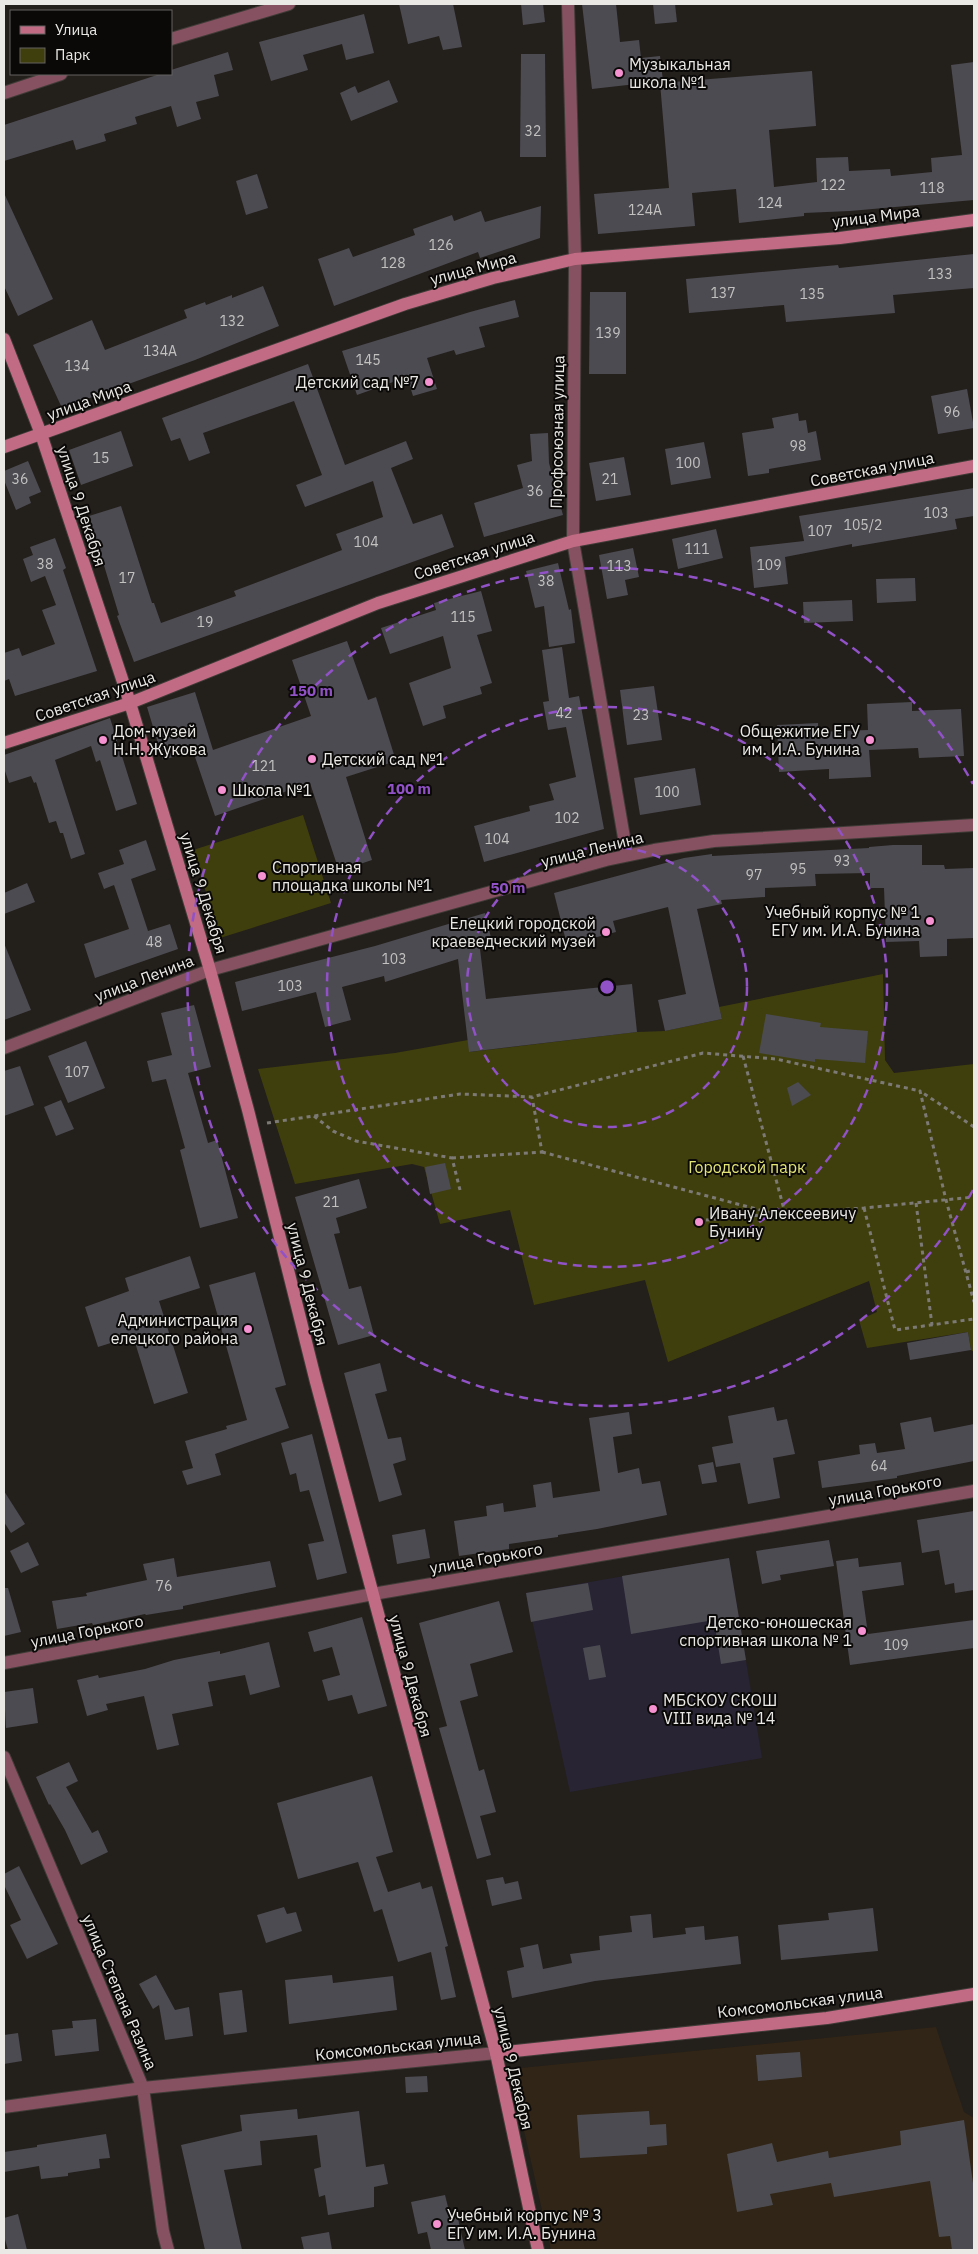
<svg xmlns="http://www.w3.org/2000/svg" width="978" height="2254" viewBox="0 0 978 2254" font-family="'IBM Plex Sans',sans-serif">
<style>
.commercial{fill:#302516}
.education{fill:#282434}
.green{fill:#3f3f0d}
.building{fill:#4c4b51}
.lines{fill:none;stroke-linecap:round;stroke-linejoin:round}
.street-casing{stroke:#3f3b37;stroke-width:14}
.secondary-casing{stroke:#3f3b37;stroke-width:14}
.path{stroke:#7d7a76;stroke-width:3;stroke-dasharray:4 4;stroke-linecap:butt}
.street{stroke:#865160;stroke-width:12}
.secondary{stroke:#c16b85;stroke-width:12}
.ring{fill:none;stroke:#9152c7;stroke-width:2.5;stroke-dasharray:9 6}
.poi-dot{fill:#f590d1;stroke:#0b0908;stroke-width:2}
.labels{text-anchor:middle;stroke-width:4;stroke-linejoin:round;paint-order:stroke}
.number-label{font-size:14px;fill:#c3c2c1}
.poi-label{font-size:16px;fill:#ebe9e6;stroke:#0b0908;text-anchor:start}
.street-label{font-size:16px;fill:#ebe9e6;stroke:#0b0908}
.park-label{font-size:16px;fill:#e3e576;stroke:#0b0908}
.centre{fill:#9152c7;stroke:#0b0908;stroke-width:2.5}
.ring-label{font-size:15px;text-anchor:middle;font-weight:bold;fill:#9152c7;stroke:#0b0908;stroke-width:4;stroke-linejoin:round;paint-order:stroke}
</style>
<rect width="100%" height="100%" fill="#231f1b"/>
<polygon class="commercial" points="936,2027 964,2112 974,2118 974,2250 551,2250 510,2069"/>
<polygon class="education" points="729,1558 762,1758 570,1792 526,1593"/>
<g class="green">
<polygon points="303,815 331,903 220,938 193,850"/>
<polygon points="883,974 885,1060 894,1073 974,1064 974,1352 971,1350 968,1332 867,1348 859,1320 877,1312 869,1281 668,1362 645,1280 534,1305 510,1210 440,1224 424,1167 412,1164 295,1184 258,1069 395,1053 468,1040 470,1052 637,1032 665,1031 722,1019 719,1007"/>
</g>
<g class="building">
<polygon points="399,4 453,4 462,47 443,50 439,36 408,44"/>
<polygon points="521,4 543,4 545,22 523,25"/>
<polygon points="582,4 616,4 620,42 639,40 641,58 660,56 663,81 592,89"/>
<polygon points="653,4 675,4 677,22 655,24"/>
<polygon points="364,14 374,53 346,60 342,44 303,55 308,70 271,81 259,42"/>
<polygon points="228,52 233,70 214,75 219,96 196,102 201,119 177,127 171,106 135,117 137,124 104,134 106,141 76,150 73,140 4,161 4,125 160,74 171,74 171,70"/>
<polygon points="521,54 545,54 546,157 520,157"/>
<polygon points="974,62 974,200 850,211 804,213 804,216 739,223 736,189 692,193 695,226 598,234 594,194 669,188 660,83 812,71 816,126 769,130 774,187 817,182 816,158 848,157 849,171 890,169 891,176 932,172 931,158 962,155 951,65"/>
<polygon points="389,80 398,102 351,121 340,93 355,86 358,93"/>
<polygon points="257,174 268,208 246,215 236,181"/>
<polygon points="4,193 53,299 18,316 4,286"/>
<polygon points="541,206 540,238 480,258 478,252 334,306 318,259 349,248 353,257 415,235 413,229 452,215 454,221 481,211 485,222"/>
<polygon points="974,254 974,288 893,295 895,313 786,322 784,305 689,313 686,279 838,265 839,268"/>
<polygon points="263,286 279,326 195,360 62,408 33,345 92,320 105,350 187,318 184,310 205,302 206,305 232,295 232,298"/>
<polygon points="590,292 626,292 626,374 589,374"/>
<polygon points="515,300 519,317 479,327 485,347 456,355 454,350 427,358 437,389 413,396 407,377 357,395 342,351 470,312"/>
<polygon points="308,364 345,465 406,441 413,459 391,468 413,524 442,514 454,547 134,662 117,616 119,615 89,516 121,506 152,603 154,603 161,623 236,596 234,591 342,550 336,534 383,517 373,481 305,507 296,485 322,475 294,401 203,433 210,453 189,461 180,438 171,441 162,418"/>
<polygon points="967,389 974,428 938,434 931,396"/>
<polygon points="798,413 799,421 806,420 808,433 816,431 821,460 769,469 769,473 748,476 742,433 774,428 772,418"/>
<polygon points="121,431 133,466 81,485 69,450"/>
<polygon points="548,433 549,463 563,515 484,537 474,503 523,488 517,465 532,461 530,434"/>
<polygon points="704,442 711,478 671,485 665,449"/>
<polygon points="624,457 631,495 596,501 589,463"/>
<polygon points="28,461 41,492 29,497 31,503 16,510 4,480 4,471"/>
<polygon points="974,488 974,516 955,519 957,529 852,547 852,544 785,557 788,584 754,588 750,547 804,541 799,516"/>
<polygon points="716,529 723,558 678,569 672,539"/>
<polygon points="55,538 66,568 63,570 97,671 15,696 9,679 4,681 4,653 19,648 22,656 55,644 42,610 56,605 45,576 31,582 23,559 33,555 30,547"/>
<polygon points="633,548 639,577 625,580 628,595 607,599 599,555"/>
<polygon points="558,563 569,610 571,609 575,643 549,647 544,606 535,608 526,571"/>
<polygon points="915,578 916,601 877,603 876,579"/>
<polygon points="481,591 492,631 477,635 492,683 480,687 482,694 443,706 446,718 423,726 409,683 451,668 443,636 390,654 381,628 436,610 434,603"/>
<polygon points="852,600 853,621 804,623 803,602"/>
<polygon points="347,641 368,700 376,697 396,761 346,777 372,860 339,871 310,783 215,816 193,751 163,760 147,707 195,692 213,750 311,716 292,660"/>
<polygon points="562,647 569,698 579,696 604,829 484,862 474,826 530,811 529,806 554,800 549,784 576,777 566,727 548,730 543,702 549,701 542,650"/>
<polygon points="654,686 662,740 627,745 620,690"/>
<polygon points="912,702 912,711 961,709 964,756 919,758 918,748 869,750 871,777 829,779 829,769 779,772 777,725 818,723 818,732 868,730 867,704"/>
<polygon points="110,718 137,804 116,811 100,760 96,762 91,746 55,760 85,854 71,859 63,833 60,833 56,821 49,823 36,782 34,783 31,776 9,783 4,768 4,755"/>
<polygon points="695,768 701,805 640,815 634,778"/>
<polygon points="146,840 156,870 131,879 148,931 170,924 178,949 95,978 84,944 129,929 114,885 104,889 98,873 124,864 119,850"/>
<polygon points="893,845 922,845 922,865 944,865 945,869 974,868 974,938 947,939 947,956 920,957 919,941 886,942 884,888 870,888 870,873 815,874 816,886 765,888 765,897 721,900 722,904 697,909 722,1019 665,1031 658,1000 686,994 668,907 613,921 616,932 567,945 554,893 684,858 712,854 712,856 869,848 869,847"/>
<polygon points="27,883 35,902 4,914 4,893"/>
<polygon points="485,913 493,946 480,949 486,999 632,984 637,1032 469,1052 458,959 385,982 384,976 342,987 351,1020 325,1027 316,992 242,1011 235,982 375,946"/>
<polygon points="4,943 31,1010 4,1020"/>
<polygon points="194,1005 211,1067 188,1073 208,1143 217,1140 238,1218 200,1228 180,1150 185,1148 166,1079 152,1082 147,1061 172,1055 161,1013"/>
<polygon points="766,1014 821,1023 820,1027 868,1031 865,1063 815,1059 815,1062 759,1053"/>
<polygon points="86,1041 105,1088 68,1103 48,1056"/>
<polygon points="20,1066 34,1105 4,1116 4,1071"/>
<polygon points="798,1082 811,1095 792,1106 787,1088"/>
<polygon points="61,1100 74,1129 56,1136 44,1107"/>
<polygon points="445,1163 451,1189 430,1194 425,1167"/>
<polygon points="359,1179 367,1208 336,1218 340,1233 334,1234 349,1289 361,1286 374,1335 338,1345 295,1197"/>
<polygon points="190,1256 200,1288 159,1301 188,1393 154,1404 133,1336 98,1347 85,1307 129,1291 125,1278"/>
<polygon points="255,1272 286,1385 275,1388 289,1428 215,1454 221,1475 187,1485 182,1471 193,1468 185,1441 227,1429 226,1426 247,1420 209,1285"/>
<polygon points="968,1332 971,1350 910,1360 907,1343"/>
<polygon points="380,1363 387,1391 375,1394 388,1439 401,1437 406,1460 393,1464 402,1495 379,1502 344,1373"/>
<polygon points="774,1407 777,1421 787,1419 795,1454 773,1458 780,1498 748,1504 740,1463 716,1467 712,1447 733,1443 728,1416"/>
<polygon points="629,1412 632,1434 613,1437 618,1473 639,1468 642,1484 660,1481 667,1515 597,1529 558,1535 558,1537 509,1544 509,1549 459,1556 454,1521 487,1516 486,1506 503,1503 504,1512 536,1507 533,1485 551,1482 553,1498 600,1491 589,1418"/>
<polygon points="931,1417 934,1432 974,1424 974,1461 897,1476 897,1478 822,1488 818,1461 860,1454 859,1445 875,1443 877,1453 905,1449 900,1423"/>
<polygon points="312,1434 347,1573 317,1580 308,1544 324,1541 309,1490 300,1492 296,1473 290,1475 281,1443"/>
<polygon points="713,1462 717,1482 702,1484 698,1465"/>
<polygon points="4,1491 25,1524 11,1533 4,1522"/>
<polygon points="974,1511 974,1590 955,1593 954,1583 945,1585 939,1550 922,1553 917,1520"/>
<polygon points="425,1529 430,1558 397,1564 392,1535"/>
<polygon points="829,1540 834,1566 780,1575 781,1580 762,1584 756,1551"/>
<polygon points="28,1542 39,1565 21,1573 10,1551"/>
<polygon points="174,1558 177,1577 270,1561 276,1587 183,1606 183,1609 146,1615 145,1614 93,1625 92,1623 57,1629 52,1601 87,1596 86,1593 147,1580 143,1564"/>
<polygon points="729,1558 746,1660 721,1664 714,1620 631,1634 622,1576"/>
<polygon points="858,1558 859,1567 901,1562 904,1585 862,1591 868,1634 974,1620 974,1648 850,1665 836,1561"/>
<polygon points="588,1583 593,1610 531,1622 526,1593"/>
<polygon points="4,1588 8,1588 21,1632 4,1636"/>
<polygon points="499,1601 513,1652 470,1664 478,1696 460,1701 479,1771 484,1769 496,1812 480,1816 491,1855 477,1859 439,1728 447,1726 419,1623"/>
<polygon points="362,1617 387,1706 358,1714 352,1695 328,1701 322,1680 340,1675 332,1647 314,1652 308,1632"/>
<polygon points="269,1642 280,1687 250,1695 245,1675 208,1682 213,1706 172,1714 179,1745 157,1750 144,1696 106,1704 108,1710 87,1716 77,1680 98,1675 99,1678 145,1669 174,1660 220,1651 220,1654"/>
<polygon points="600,1645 606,1677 589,1680 583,1648"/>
<polygon points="33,1688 38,1723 6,1728 4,1692"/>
<polygon points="69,1762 78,1781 66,1787 92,1833 98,1830 108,1852 81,1865 65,1830 50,1804 49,1805 36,1777"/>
<polygon points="372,1776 393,1852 376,1857 388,1892 420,1882 422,1889 432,1886 448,1946 445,1947 456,1997 441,2000 431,1952 398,1962 382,1909 374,1912 358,1862 298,1879 277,1803"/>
<polygon points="19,1866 58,1944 27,1959 10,1925 21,1920 4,1885 4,1874"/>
<polygon points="503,1877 505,1884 518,1881 522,1899 492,1906 486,1880"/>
<polygon points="284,1907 287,1914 296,1912 302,1931 266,1943 257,1915"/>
<polygon points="873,1908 878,1951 781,1960 778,1925 829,1920 828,1913"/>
<polygon points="651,1914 653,1938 686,1934 685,1928 704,1926 705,1940 738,1936 741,1964 595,1981 512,1998 507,1971 524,1967 520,1948 538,1944 543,1969 572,1963 570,1954 600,1950 599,1936 632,1932 630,1916"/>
<polygon points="156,1975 175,2010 189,2007 193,2036 165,2040 159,2005 153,2009 139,1984"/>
<polygon points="332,1975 333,1983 393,1976 397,2010 289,2024 285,1980"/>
<polygon points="242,1990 247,2032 224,2035 219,1993"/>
<polygon points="96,2019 99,2051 55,2056 52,2030 73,2028 72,2021"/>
<polygon points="18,2033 22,2061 4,2064 4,2035"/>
<polygon points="800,2052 802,2077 758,2081 756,2055"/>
<polygon points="427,2076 428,2092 406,2093 405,2077"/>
<polygon points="297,2109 298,2119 359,2111 366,2167 384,2164 388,2184 374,2187 374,2207 328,2215 325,2195 319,2197 314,2169 321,2167 317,2135 260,2141 262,2165 224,2170 242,2250 205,2250 181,2145 242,2131 240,2115"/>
<polygon points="649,2111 650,2125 666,2124 667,2145 647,2147 647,2154 580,2158 577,2115"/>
<polygon points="964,2120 974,2190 974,2250 952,2250 950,2236 939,2237 930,2181 834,2197 831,2183 770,2194 773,2205 737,2212 727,2154 772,2143 777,2162 828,2151 829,2158 901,2145 900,2131"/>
<polygon points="106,2134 110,2158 99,2159 100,2168 68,2173 68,2176 41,2179 39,2166 4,2172 4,2152 37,2147 37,2145"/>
<polygon points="445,2195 450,2215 457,2214 465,2250 431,2250 427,2232 418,2234 411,2202"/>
<polygon points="18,2214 27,2250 8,2250 4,2236 4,2218"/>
<polygon points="329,2232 332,2250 304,2250 301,2237"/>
</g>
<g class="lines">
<g class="street-casing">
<g id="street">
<polyline points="568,4 575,259 573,541 627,855"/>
<polyline points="171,39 289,4"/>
<polyline points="4,93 61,74"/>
<polyline points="4,1048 210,970 606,860 654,850 714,841 974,825"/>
<polyline points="4,1663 373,1594 974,1491"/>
<polyline points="4,1757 143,2088 163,2231 168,2250"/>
<polyline points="4,2107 143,2088 496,2053"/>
</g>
</g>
<g class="secondary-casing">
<g id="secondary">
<polyline points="4,339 41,434 130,703 210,970 248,1110 316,1382 496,2053 538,2250"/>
<polyline points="4,447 405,304 493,278 575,259 840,238 974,220"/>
<polyline points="4,743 130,703 378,603 573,541 974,466"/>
<polyline points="496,2053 827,2018 974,1994"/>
</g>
</g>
<g class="path">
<polyline points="743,1056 785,1213 784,1213"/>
<polyline points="314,1116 333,1131 356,1141 452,1158 460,1190"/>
<polyline points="267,1123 460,1094 532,1097 703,1053 776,1059 920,1091"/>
<polyline points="974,1127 920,1091 946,1200 974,1302"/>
<polyline points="542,1152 775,1214 864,1208 974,1197"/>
<polyline points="452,1158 542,1152 532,1097"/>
<polyline points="916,1203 932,1325"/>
<polyline points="864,1208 895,1330 974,1319"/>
<polyline points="706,1220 772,1214"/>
<polyline points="966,1272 974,1270"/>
</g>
<use href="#street" class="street"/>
<use href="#secondary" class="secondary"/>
</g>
<g class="ring">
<circle cx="607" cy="987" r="140"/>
<circle cx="607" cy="987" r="280"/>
<path d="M973 1190A419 419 0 1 1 973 784"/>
</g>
<g class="poi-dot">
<circle cx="619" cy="73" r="5"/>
<circle cx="429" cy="382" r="5"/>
<circle cx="103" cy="740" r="5"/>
<circle cx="870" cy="740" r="5"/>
<circle cx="312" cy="759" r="5"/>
<circle cx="222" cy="790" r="5"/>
<circle cx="262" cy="876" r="5"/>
<circle cx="930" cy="921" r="5"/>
<circle cx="606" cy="932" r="5"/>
<circle cx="699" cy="1222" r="5"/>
<circle cx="248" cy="1329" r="5"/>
<circle cx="862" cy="1631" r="5"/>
<circle cx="653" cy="1709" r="5"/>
<circle cx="437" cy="2224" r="5"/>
</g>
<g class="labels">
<g class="number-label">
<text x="533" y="136">32</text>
<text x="833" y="190">122</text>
<text x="932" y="193">118</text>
<text x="770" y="208">124</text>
<text x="645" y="215">124А</text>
<text x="441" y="250">126</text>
<text x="393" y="268">128</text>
<text x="940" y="279">133</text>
<text x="723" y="298">137</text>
<text x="812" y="299">135</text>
<text x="232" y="326">132</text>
<text x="608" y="338">139</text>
<text x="160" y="356">134А</text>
<text x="368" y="365">145</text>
<text x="77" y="371">134</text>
<text x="952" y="417">96</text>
<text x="798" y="451">98</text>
<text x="101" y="463">15</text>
<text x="688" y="468">100</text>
<text x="20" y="484">36</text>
<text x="610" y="484">21</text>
<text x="535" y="496">36</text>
<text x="936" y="518">103</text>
<text x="863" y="530">105/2</text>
<text x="820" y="536">107</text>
<text x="366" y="547">104</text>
<text x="697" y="554">111</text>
<text x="45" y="569">38</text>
<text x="769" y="570">109</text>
<text x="619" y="571">113</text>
<text x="127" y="583">17</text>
<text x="546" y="586">38</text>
<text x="463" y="622">115</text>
<text x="205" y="627">19</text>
<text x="564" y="718">42</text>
<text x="641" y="720">23</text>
<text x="264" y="771">121</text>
<text x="667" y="797">100</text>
<text x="567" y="823">102</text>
<text x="497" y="844">104</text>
<text x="842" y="866">93</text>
<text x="798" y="874">95</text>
<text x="754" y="880">97</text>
<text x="154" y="947">48</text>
<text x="394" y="964">103</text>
<text x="290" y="991">103</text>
<text x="77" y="1077">107</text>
<text x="331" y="1207">21</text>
<text x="879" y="1471">64</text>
<text x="164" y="1591">76</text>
<text x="896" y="1650">109</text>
</g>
<g class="poi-label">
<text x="629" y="70">Музыкальная<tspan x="629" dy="18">школа №1</tspan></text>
<text x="419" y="388" text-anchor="end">Детский сад №7</text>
<text x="113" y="737">Дом-музей<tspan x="113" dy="18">Н.Н. Жукова</tspan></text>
<text x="860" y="737" text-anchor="end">Общежитие ЕГУ<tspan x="860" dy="18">им. И.А. Бунина</tspan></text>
<text x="322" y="765">Детский сад №1</text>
<text x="232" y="796">Школа №1</text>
<text x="272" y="873">Спортивная<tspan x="272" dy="18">площадка школы №1</tspan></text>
<text x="920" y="918" text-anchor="end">Учебный корпус № 1<tspan x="920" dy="18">ЕГУ им. И.А. Бунина</tspan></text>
<text x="596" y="929" text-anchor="end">Елецкий городской<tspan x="596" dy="18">краеведческий музей</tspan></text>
<text x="709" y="1219">Ивану Алексеевичу<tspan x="709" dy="18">Бунину</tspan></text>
<text x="238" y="1326" text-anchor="end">Администрация<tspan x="238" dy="18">елецкого района</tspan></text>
<text x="852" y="1628" text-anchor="end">Детско-юношеская<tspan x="852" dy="18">спортивная школа № 1</tspan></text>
<text x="663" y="1706">МБСКОУ СКОШ<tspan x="663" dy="18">VIII вида № 14</tspan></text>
<text x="447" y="2221">Учебный корпус № 3<tspan x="447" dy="18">ЕГУ им. И.А. Бунина</tspan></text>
</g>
<g class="street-label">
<text transform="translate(876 216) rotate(-7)" y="6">улица Мира</text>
<text transform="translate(473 268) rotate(-15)" y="6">улица Мира</text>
<text transform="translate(89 400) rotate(-20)" y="6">улица Мира</text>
<text transform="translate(557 432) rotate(-89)" y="6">Профсоюзная улица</text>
<text transform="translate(872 469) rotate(-11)" y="6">Советская улица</text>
<text transform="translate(82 506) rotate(72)" y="6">улица 9 Декабря</text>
<text transform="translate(474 555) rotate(-18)" y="6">Советская улица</text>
<text transform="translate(95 696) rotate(-19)" y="6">Советская улица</text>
<text transform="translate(592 849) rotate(-14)" y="6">улица Ленина</text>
<text transform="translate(204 893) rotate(73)" y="6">улица 9 Декабря</text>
<text transform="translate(144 978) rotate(-21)" y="6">улица Ленина</text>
<text transform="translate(308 1284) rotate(76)" y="6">улица 9 Декабря</text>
<text transform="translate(885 1490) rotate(-10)" y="6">улица Горького</text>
<text transform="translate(486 1558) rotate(-10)" y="6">улица Горького</text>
<text transform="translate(87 1631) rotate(-11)" y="6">улица Горького</text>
<text transform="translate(411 1676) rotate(75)" y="6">улица 9 Декабря</text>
<text transform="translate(120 1992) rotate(67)" y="6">улица Степана Разина</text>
<text transform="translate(800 2002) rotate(-7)" y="6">Комсомольская улица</text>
<text transform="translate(398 2046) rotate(-6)" y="6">Комсомольская улица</text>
<text transform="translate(514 2068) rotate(77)" y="6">улица 9 Декабря</text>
</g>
<g class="park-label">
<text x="747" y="1173">Городской парк</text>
</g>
</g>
<circle cx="607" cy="987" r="8" class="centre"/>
<g class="ring-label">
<text x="311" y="696">150 m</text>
<text x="409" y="794">100 m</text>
<text x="508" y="893">50 m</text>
</g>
<rect width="978" height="2254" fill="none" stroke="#ebe9e6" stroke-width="10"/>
<rect x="10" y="10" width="162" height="65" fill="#0b0908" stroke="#656361"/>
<rect x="20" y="26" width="25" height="8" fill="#c16b85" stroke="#656361"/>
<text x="55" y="35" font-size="15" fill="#ebe9e6">Улица</text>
<rect x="20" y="48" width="25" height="15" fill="#3f3f0d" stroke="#656361"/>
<text x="55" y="60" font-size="15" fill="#ebe9e6">Парк</text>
</svg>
